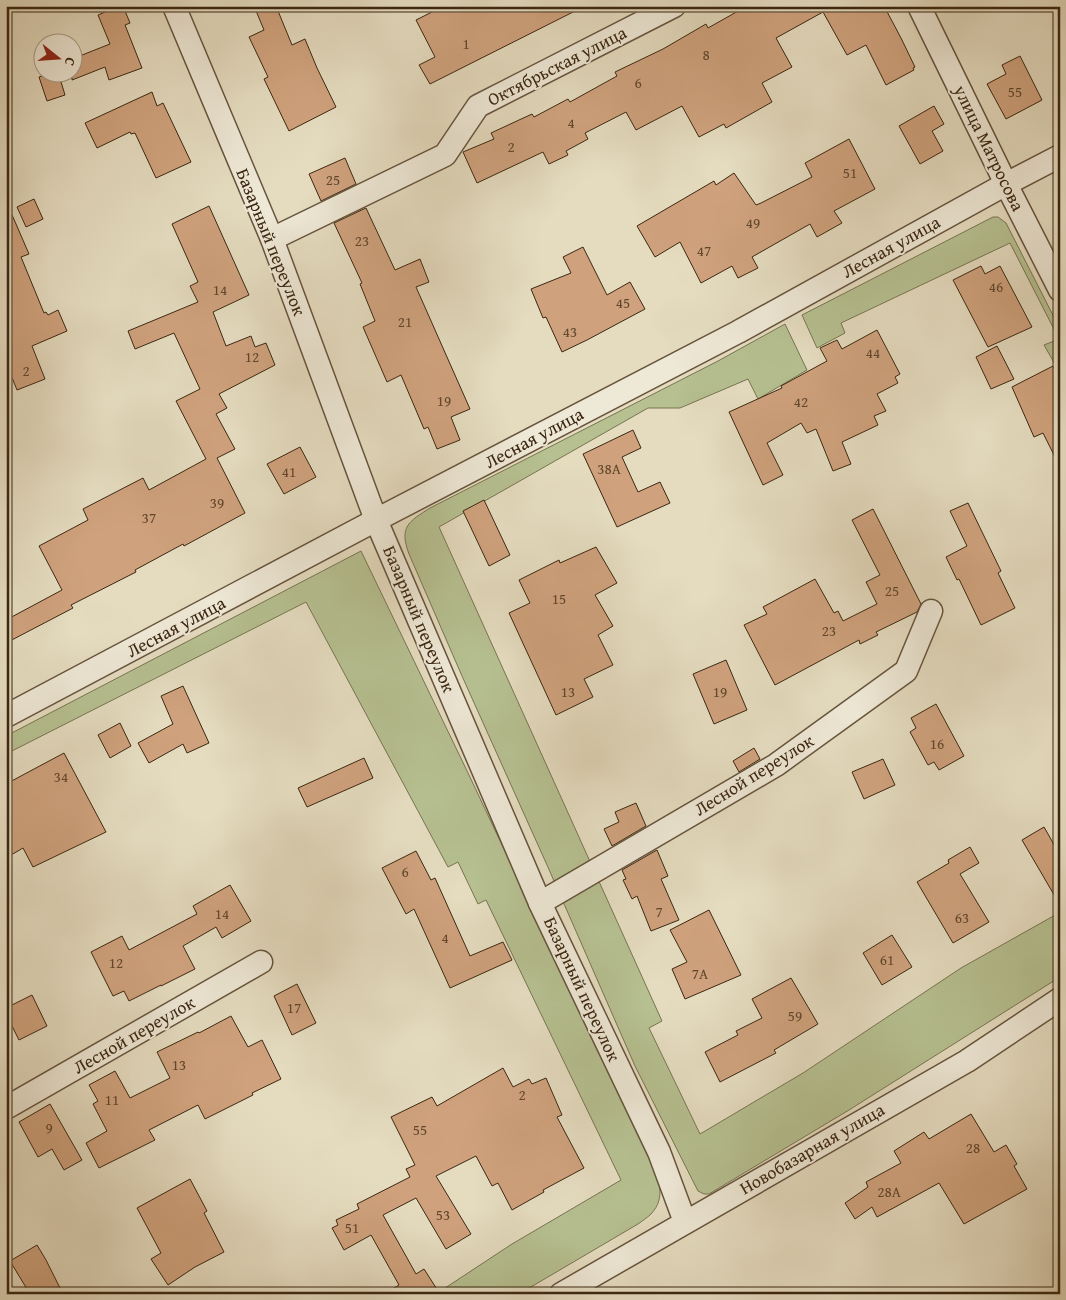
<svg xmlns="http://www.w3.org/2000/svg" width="1066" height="1300" viewBox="0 0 1066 1300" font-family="'Gentium Book Plus',serif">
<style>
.green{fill:#b6c091;stroke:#787451}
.building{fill:#cfa27d;stroke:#3b2711}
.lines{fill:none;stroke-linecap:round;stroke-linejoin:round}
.street-casing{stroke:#66543d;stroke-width:25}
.street{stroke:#eee8d6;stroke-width:22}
.labels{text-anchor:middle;stroke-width:4;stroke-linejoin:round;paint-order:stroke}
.number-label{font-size:15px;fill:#60462c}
.street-label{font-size:18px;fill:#3b2711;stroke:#eee8d6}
</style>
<rect width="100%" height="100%" fill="#e5dcc0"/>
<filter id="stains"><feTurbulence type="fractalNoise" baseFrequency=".004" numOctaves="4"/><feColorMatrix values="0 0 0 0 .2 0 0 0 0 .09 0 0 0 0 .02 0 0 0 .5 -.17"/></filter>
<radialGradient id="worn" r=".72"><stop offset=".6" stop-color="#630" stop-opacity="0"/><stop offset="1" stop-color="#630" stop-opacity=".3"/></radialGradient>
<g class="green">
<polygon points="993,217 998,217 1006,223 1060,329 1060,373 1044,345 1059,339 1010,243 841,323 845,333 817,348 802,315"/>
<path d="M 785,324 L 807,370 L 758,399 L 748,379 L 680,408 L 648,408 L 439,527 L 662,1021 L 649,1028 L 700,1134 L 803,1073 L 961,968 L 1057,914 L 1060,919 L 1060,977 L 849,1110 L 709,1194 L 704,1194 L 698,1191 L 635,1066 L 547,865 L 462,676 L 409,554 C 399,527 408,522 430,508 L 718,361 Z"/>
<path d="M 361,551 L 469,775 L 651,1161 C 658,1179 667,1197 651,1214 C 647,1218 642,1221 638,1224 L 519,1294 L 436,1294 L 512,1244 L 621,1180 L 486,900 L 478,904 L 458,862 L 448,867 L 306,602 L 6,754 L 6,736 Z"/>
</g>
<g class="building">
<polygon points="119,6 123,6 130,23 125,25 142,68 109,80 105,67 72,80 72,59 110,44 98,15"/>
<polygon points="254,6 276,6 292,45 305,39 317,68 336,107 289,131 264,79 268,77 249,37 264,30"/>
<polygon points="444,6 585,6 430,84 419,65 435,57 416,20"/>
<polygon points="747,6 884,6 901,38 915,67 913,68 914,70 886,85 866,45 847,55 823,12 776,38 792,67 762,83 772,102 726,128 724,124 699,137 682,106 636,130 626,112 585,133 588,139 566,151 568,155 549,164 543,152 477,183 463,152 494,139 491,133 532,114 534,117 568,99 570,102 617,76 615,72 663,49 706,24 708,28"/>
<polygon points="1020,56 1042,100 1006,119 987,84 1006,74 1002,65"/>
<polygon points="53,72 58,72 65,95 47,101 39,77"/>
<polygon points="152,92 157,106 163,103 191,162 156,178 135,133 131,134 130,132 97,148 85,123"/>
<polygon points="934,106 944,124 932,131 943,151 920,164 899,126"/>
<polygon points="849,139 875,189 834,211 842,223 817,237 810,224 752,257 758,268 738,278 732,266 701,283 680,242 655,257 637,226 714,181 716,185 734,173 756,205 761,203 812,177 805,163"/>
<polygon points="345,158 356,184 321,201 309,174"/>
<polygon points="34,199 43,219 26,227 17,207"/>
<polygon points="6,201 29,254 21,257 44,313 46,312 48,315 58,310 67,331 32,346 45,379 17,390 6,363"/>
<polygon points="209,206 249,295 213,312 226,346 251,336 255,347 266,343 275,365 219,394 227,408 216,414 235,449 217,458 245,513 184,546 183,544 135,570 136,572 71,605 73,608 6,643 6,620 62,590 39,546 88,520 83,509 143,478 149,490 206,459 176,401 200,389 174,333 135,349 128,331 198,302 190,286 198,282 172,224"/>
<polygon points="366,208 395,270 420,259 429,282 416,287 470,409 451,417 460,440 437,449 428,427 424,429 401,375 387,382 363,327 375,321 360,284 362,283 334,223"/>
<polygon points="583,247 607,295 630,282 645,309 587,340 562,352 546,317 543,318 531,289 571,273 563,257"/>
<polygon points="981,266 985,274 1000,266 1032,327 988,347 953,280"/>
<polygon points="877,330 900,374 895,377 898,383 877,394 886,411 874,416 878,425 842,442 851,464 833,471 816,429 807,433 801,423 767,443 783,475 763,485 729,412 782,388 781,386 827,361 820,348 837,340 842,349"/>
<polygon points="997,346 1014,379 991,389 976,357"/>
<polygon points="1053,366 1060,379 1060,467 1043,433 1034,437 1012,387"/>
<polygon points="633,430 641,448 622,457 638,492 660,482 670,503 617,527 583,454"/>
<polygon points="300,447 316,477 284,494 267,464"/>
<polygon points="484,500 510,555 489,566 463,511"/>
<polygon points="968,503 1001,571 998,573 1015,608 981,625 959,579 957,580 946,557 967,546 950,511"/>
<polygon points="873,509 921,604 917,612 876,632 878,635 860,644 859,640 775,685 744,625 767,614 763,607 815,579 834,613 838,611 843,621 877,604 866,582 880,575 852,520"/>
<polygon points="596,547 617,583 595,595 613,626 598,635 613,665 584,679 593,697 556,715 509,613 530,603 519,580 559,560 560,563"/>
<polygon points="726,660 747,710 714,724 693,674"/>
<polygon points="183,686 209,743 187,753 183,744 149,763 138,743 173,724 161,696"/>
<polygon points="936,704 964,756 939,770 934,762 928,765 910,732 916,728 911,718"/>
<polygon points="120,723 131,746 110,758 98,735"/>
<polygon points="754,748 760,759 739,772 733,761"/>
<polygon points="64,753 106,832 33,867 23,848 6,858 6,784"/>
<polygon points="364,758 373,778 307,807 298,788"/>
<polygon points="883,759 895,785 864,799 852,772"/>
<polygon points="636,803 646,826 612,846 604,829 619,822 615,812"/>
<polygon points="1044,827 1060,855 1060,905 1022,840"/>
<polygon points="970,847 979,863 960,874 989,922 953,943 917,882 949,863 948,860"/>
<polygon points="657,850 668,876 661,879 679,920 651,931 637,896 632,899 623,880 626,879 622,870"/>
<polygon points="416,851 431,880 435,878 470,956 503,942 512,960 450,988 414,909 406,914 382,868"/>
<polygon points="230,885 251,921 222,938 216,927 183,946 195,969 161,986 161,985 129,1001 124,991 113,996 91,952 122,936 129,950 197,914 193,906"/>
<polygon points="709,910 741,975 685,999 672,969 687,962 670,930"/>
<polygon points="892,935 912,967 882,985 863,953"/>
<polygon points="791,978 818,1024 774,1050 776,1053 720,1082 705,1052 738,1035 736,1031 762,1018 752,999"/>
<polygon points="297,984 316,1023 292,1035 274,996"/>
<polygon points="32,995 47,1026 19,1040 6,1014 6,1008"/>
<polygon points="231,1016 248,1047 262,1040 281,1079 252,1093 253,1095 205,1119 198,1105 149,1130 155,1140 99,1168 86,1143 107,1131 93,1104 98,1101 89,1085 115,1071 130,1098 170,1078 157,1052 198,1032 199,1033"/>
<polygon points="503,1068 513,1087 529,1079 532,1084 546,1078 562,1115 557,1117 584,1168 543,1190 544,1192 512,1210 498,1183 492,1186 476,1156 436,1176 471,1234 446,1249 416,1198 383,1215 416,1274 424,1269 440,1294 384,1294 399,1285 371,1235 344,1250 332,1228 338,1225 336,1220 359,1209 357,1204 410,1177 406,1169 415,1165 391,1117 432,1097 437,1106"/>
<polygon points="50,1104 82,1160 64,1170 52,1149 38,1157 19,1122"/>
<polygon points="971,1114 994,1152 1006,1145 1017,1164 1014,1166 1027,1189 964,1224 939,1183 877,1217 872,1207 855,1219 845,1203 868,1187 866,1182 901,1163 894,1151 924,1132 929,1139"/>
<polygon points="190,1179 207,1211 204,1213 224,1252 195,1267 168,1285 151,1259 161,1253 137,1208"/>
<polygon points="37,1245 46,1260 63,1294 30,1294 10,1261"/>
</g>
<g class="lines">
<g class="street-casing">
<g id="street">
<polyline points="174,6 272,239 376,520 540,903 659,1152 685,1222"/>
<polyline points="919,6 1006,184 1060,290"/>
<polyline points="272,239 445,155 478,106 674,6"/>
<polyline points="6,716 376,520 738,332 1006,184 1060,156"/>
<polyline points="540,903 776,765 906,671 931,611"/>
<polyline points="6,1108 261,962"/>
<polyline points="561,1294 967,1061 1060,999"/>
</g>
</g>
<use href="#street" class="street"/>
</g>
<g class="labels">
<g class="number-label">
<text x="466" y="49">1</text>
<text x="706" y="60">8</text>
<text x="638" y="88">6</text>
<text x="1015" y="97">55</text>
<text x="571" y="128">4</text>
<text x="511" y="152">2</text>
<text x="850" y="178">51</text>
<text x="333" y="185">25</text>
<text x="753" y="228">49</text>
<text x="362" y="246">23</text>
<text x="704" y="256">47</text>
<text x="996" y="292">46</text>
<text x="220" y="295">14</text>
<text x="623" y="308">45</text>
<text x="405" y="327">21</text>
<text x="570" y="337">43</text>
<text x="873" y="358">44</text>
<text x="252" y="362">12</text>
<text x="26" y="376">2</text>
<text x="444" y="406">19</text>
<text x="801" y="407">42</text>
<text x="609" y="474">38А</text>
<text x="289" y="477">41</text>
<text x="217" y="508">39</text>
<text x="149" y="523">37</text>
<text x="892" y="596">25</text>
<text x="559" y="604">15</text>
<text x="829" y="636">23</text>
<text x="568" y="697">13</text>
<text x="720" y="697">19</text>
<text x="937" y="749">16</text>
<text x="61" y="782">34</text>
<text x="405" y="877">6</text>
<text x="659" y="917">7</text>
<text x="222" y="919">14</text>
<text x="962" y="923">63</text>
<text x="445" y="943">4</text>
<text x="887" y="965">61</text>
<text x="116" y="968">12</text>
<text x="700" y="979">7А</text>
<text x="294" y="1013">17</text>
<text x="795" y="1021">59</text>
<text x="179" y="1070">13</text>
<text x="522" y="1100">2</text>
<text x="112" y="1105">11</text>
<text x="49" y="1133">9</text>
<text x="420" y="1135">55</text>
<text x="973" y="1153">28</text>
<text x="889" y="1197">28А</text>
<text x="443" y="1220">53</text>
<text x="352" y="1233">51</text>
</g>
<g class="street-label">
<text transform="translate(557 66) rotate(-27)" y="6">Октябрьская улица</text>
<text transform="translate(989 148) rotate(64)" y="6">улица Матросова</text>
<text transform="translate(271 242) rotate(68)" y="6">Базарный переулок</text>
<text transform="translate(891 247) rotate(-29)" y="6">Лесная улица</text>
<text transform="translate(534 438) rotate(-28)" y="6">Лесная улица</text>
<text transform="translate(419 619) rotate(67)" y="6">Базарный переулок</text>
<text transform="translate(176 627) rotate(-28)" y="6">Лесная улица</text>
<text transform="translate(754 775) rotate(-32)" y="6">Лесной переулок</text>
<text transform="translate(582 989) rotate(65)" y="6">Базарный переулок</text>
<text transform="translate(134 1035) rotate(-30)" y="6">Лесной переулок</text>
<text transform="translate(812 1149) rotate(-30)" y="6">Новобазарная улица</text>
</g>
</g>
<rect width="1066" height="1300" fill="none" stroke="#e5dcc0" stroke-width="25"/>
<rect x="8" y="8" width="1051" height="1285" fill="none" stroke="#3b2711" stroke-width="2.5"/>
<rect x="12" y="12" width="1041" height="1275" fill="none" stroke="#3b2711"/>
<g transform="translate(58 58) rotate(107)"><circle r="24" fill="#eee8d6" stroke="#a69b87"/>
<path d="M0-4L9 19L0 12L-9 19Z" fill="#8f2418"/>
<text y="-8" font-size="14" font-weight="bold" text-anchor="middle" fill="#3b2711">С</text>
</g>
<rect width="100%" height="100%" filter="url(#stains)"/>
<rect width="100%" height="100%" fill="url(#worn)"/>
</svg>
